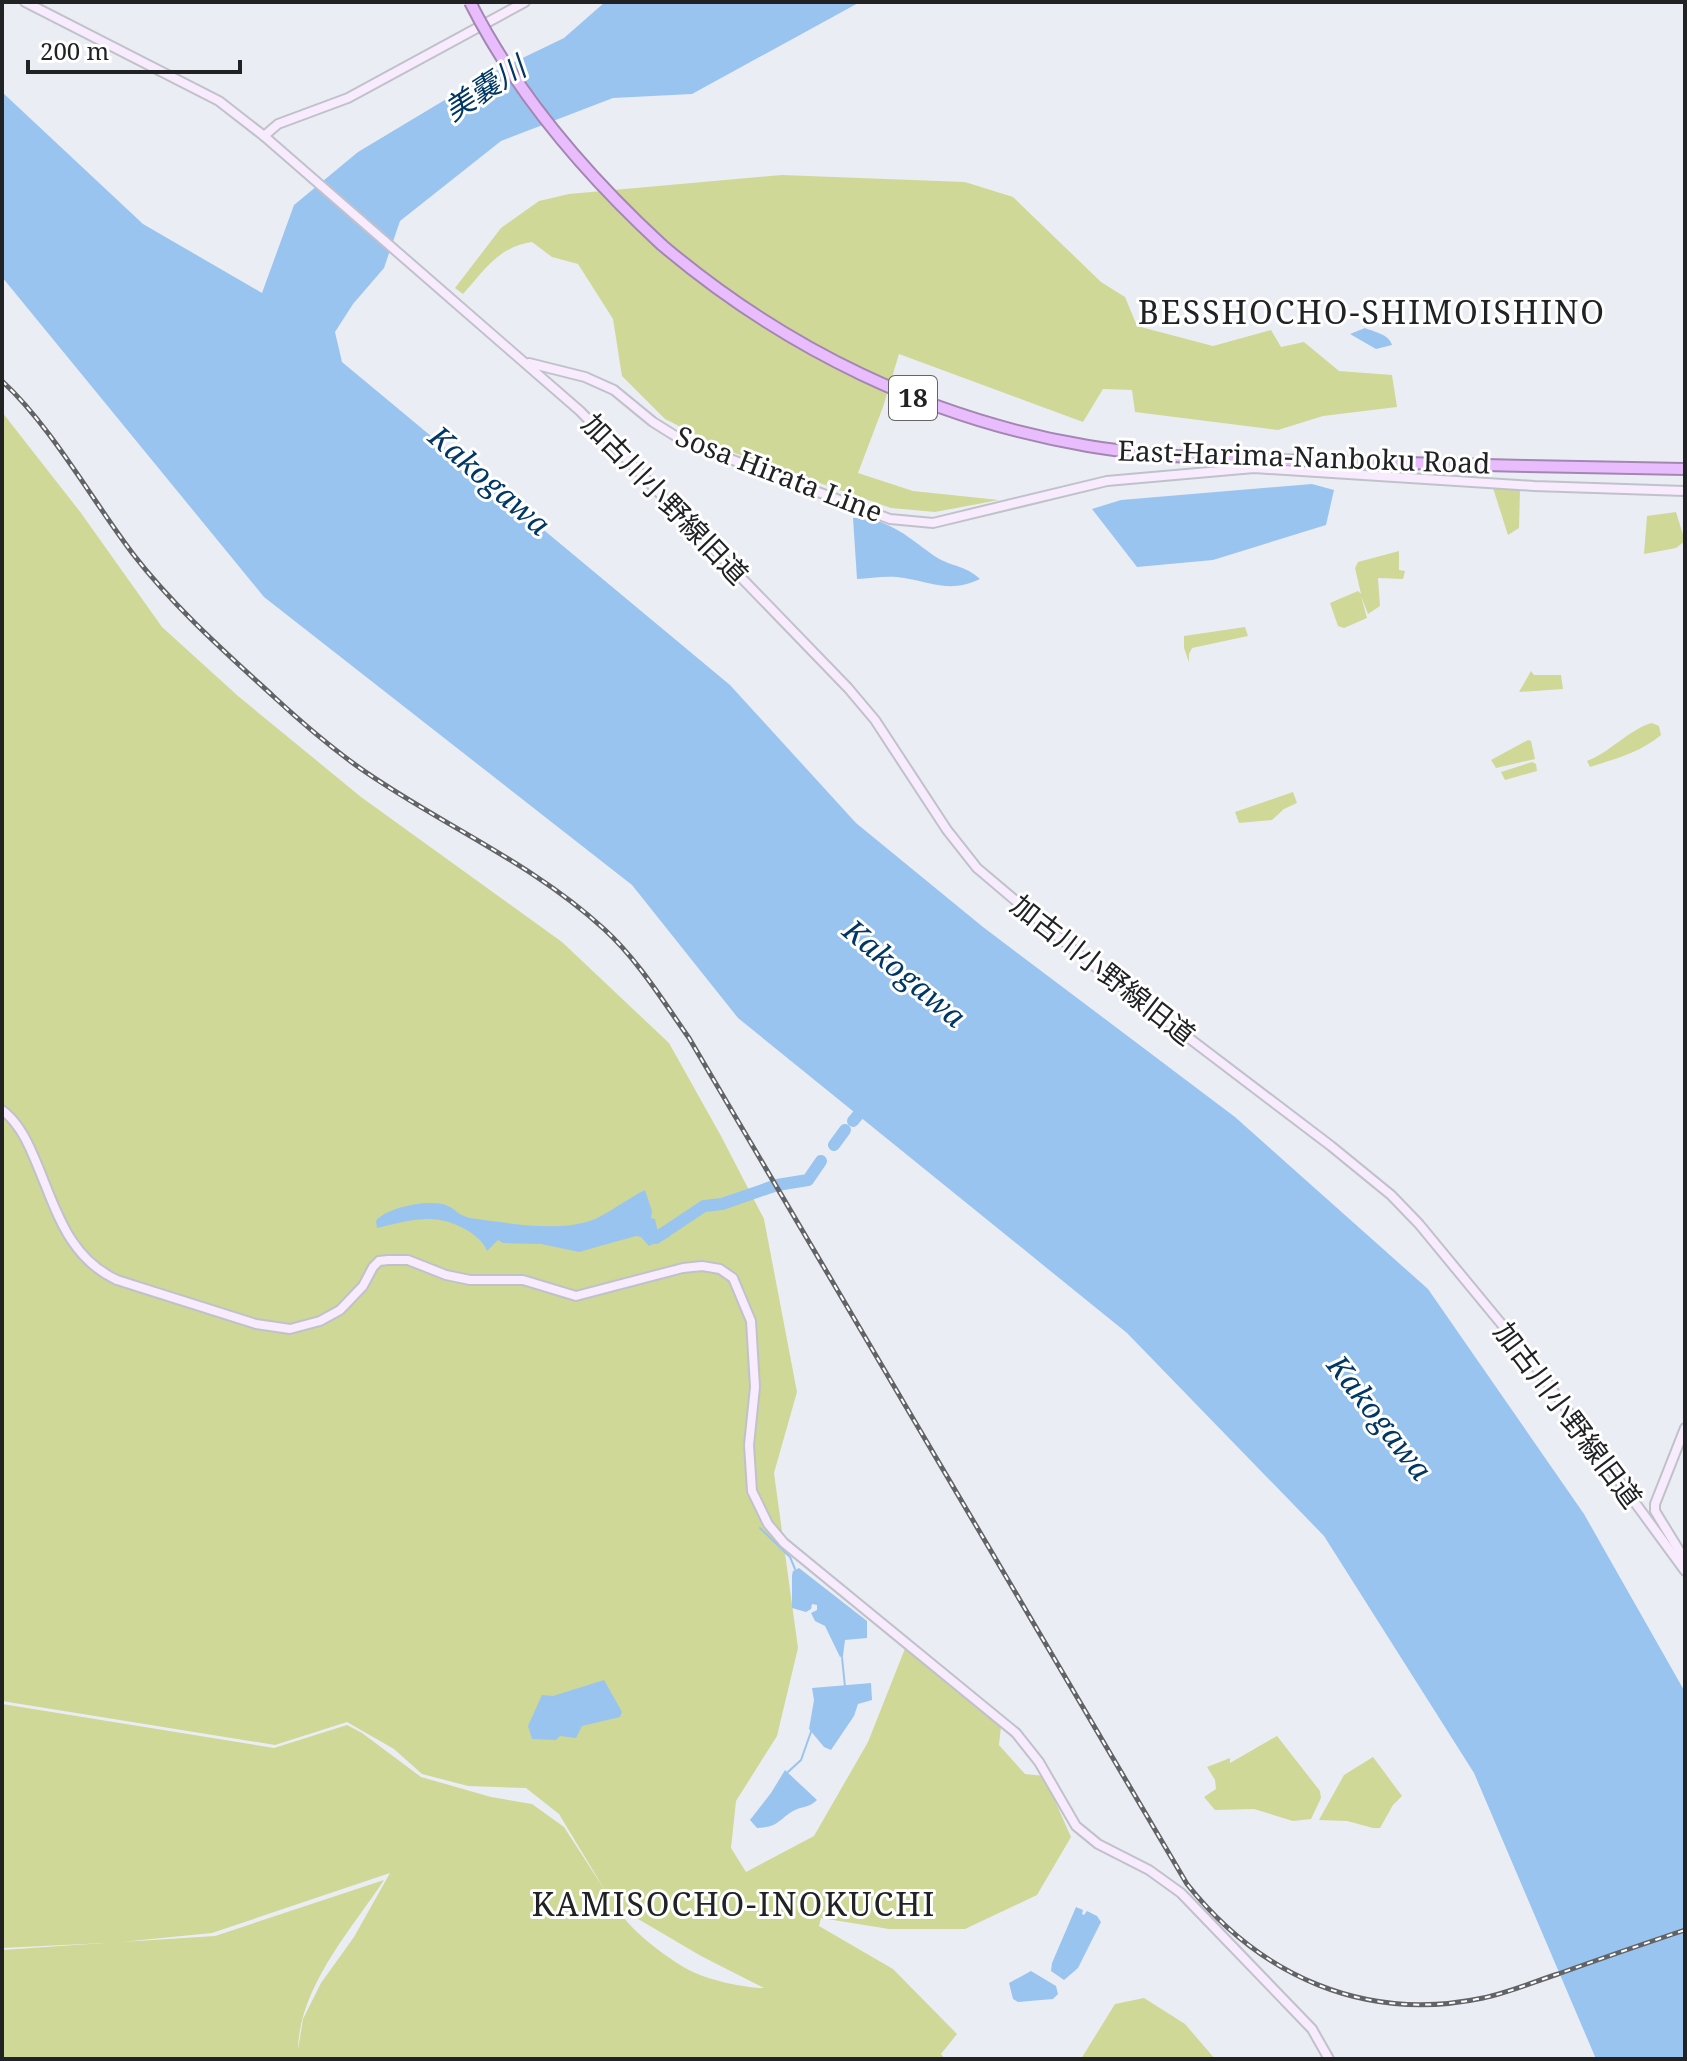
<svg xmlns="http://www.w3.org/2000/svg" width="1687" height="2061" viewBox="0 0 1687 2061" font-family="'Noto Serif','Noto Sans JP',serif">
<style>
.green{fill:#cfd897;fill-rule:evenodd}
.water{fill:#9ac4f0}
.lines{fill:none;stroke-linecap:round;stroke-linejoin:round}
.stream{stroke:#9ac4f0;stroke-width:2}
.river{stroke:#9ac4f0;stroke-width:12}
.secondary-casing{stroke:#c0c2ca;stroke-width:12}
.highway-casing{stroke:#a387b1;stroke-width:14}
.secondary{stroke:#f8ebfe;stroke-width:8}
.highway{stroke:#e9bdfd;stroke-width:10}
.rail-casing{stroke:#626367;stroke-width:5}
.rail{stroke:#fff;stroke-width:2;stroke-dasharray:6;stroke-linecap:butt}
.highway-bridge-casing{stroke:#a387b1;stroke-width:14;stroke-linecap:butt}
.highway-bridge{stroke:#e9bdfd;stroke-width:10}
.labels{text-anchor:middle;stroke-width:6;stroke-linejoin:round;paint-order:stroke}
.shield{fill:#fff;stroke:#646466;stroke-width:2}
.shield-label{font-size:26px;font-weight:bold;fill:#212224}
.street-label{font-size:28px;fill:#212224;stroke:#fff}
.water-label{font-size:30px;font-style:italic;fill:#003764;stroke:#fff}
.quarter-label{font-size:32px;letter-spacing:2px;fill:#212224;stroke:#fff}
</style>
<rect width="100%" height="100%" fill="#ebedf4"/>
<g class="green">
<path d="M 782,175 L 965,182 L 1013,197 L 1101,282 L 1125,297 L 1137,326 L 1213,346 L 1271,330 L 1281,347 L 1304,342 L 1339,371 L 1392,375 L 1397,407 L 1323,416 L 1278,430 L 1135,412 L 1132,390 L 1103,389 L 1083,422 L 899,354 L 883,407 L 858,473 L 913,491 L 999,500 L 935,512 L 891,508 L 726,450 L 665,419 L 622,376 L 613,319 L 578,264 L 552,257 L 532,242 C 498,247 485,270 463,294 L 455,288 L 501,228 L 539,201 L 569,194 Z"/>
<path d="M 2,412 L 81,513 L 162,627 L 238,696 L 361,797 L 562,942 L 669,1043 L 721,1136 L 764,1219 L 797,1392 L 774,1473 L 798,1648 L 777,1736 L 736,1801 L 731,1848 L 746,1872 L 814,1836 L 868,1742 L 906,1646 L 1001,1726 L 999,1745 L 1025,1774 L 1044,1776 L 1071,1837 L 1037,1895 L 965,1929 L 889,1929 L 821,1918 L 819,1926 L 893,1969 L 957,2034 L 941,2054 L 945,2059 L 2,2059 L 2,1950 L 105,1943 L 2,1948 L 2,1704 L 274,1748 L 347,1725 L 362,1733 L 421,1777 L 491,1797 L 532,1804 L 564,1827 L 606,1892 L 559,1814 L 526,1788 L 468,1786 L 422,1774 L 394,1749 L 347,1722 L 275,1745 L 2,1701 ZM 390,1873 L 354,1937 L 321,1983 L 303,2019 L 298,2050 C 299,1987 351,1930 384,1880 L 215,1936 L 121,1942 L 212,1933 ZM 616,1906 L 701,1956 L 764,1988 C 744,1988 709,1980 691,1971 C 666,1958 628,1929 616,1906 Z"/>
<polygon points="1497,487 1520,490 1519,528 1508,535 1493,488"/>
<polygon points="1676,512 1685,541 1676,548 1644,554 1647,516"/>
<polygon points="1399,551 1399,570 1405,571 1403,579 1378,578 1380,606 1368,614 1361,596 1367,618 1344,628 1338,626 1330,603 1358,591 1361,594 1355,568 1358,562"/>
<polygon points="1245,627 1248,636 1192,648 1189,654 1189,662 1184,648 1184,636"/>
<polygon points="1531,671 1534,675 1561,675 1563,689 1519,692"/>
<path d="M 1652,723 L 1659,726 L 1661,735 C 1641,752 1615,759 1590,767 L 1587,761 C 1609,753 1631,728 1652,723 Z"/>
<polygon points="1528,740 1531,741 1535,759 1496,768 1491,760"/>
<polygon points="1532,762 1536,764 1537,771 1505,780 1501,772"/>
<polygon points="1293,792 1297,803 1284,809 1272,820 1239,823 1235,812"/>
<polygon points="1277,1736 1320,1791 1321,1798 1311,1819 1293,1821 1254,1809 1215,1810 1204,1797 1216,1789 1215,1780 1207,1767 1230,1758 1230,1763"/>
<polygon points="1373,1757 1402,1796 1393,1805 1380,1828 1373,1828 1347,1821 1319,1820 1344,1775"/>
<polygon points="1144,1998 1185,2024 1215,2059 1081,2059 1115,2004"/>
</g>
<g class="water">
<polygon points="605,2 860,2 692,94 613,98 501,141 400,221 384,268 353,304 335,332 342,362 730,685 856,823 983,927 1235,1117 1428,1289 1584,1514 1685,1692 1685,2059 1596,2059 1474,1773 1324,1536 1127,1333 738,1018 632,885 264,597 2,277 2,92 143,224 262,293 294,205 358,152 483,77 564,38"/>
<path d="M 1365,328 C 1374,332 1389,334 1392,345 L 1376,349 L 1350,334 Z"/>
<polygon points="1312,484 1334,490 1326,525 1213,560 1137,567 1092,509 1121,500"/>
<path d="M 853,518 C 889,517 910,539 936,557 C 952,567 965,565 980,579 C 951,593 934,583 904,578 C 889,575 872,578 857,579 Z"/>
<path d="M 645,1190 L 652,1211 L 651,1218 L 655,1219 L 658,1232 L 665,1230 L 669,1237 L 649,1246 L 641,1237 L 636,1236 L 579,1252 L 541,1244 L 503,1243 L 498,1240 L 487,1251 C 481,1233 448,1218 429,1219 C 412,1219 393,1224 377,1228 L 376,1221 C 386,1207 433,1198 448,1206 C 458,1211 458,1215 470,1218 C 509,1223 566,1235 601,1216 C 616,1208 629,1198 645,1190 Z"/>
<polygon points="799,1568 867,1621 867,1638 845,1640 843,1656 840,1657 825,1626 815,1621 811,1613 817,1610 817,1605 812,1604 811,1609 806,1612 792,1608 792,1575 793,1571"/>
<polygon points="604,1680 622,1712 620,1717 582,1726 576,1738 560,1736 556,1740 532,1739 528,1726 542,1695 553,1696"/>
<polygon points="871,1683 872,1700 858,1704 854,1716 831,1750 824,1747 809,1729 814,1700 812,1688"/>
<path d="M 785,1770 L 817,1800 C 809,1808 802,1806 793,1811 C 778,1820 779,1827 757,1828 L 750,1820 L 771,1793 Z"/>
<polygon points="1076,1907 1083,1910 1082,1914 1084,1915 1087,1911 1097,1916 1101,1922 1078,1968 1064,1980 1051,1971 1052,1963"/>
<polygon points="1031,1971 1056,1986 1058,1994 1053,1999 1018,2002 1013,1999 1009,1983"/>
</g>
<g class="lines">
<g class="stream">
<polyline points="760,1528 790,1557 795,1569"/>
<polyline points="842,1657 845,1687"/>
<polyline points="788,1772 801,1760 812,1729"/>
</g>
<g class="river">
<polyline points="853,1121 858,1115"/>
<polyline points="834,1145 845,1130"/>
<polyline points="656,1238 704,1206 722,1204 777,1185 808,1180 821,1161"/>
</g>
<g class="secondary-casing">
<g id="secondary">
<polyline points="25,2 219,101 264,136 580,411 848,688 875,720 947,830 977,868 1081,956 1331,1146 1391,1195 1419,1224 1527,1355 1685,1571"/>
<polyline points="264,136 278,124 348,98 525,2"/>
<polyline points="529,363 585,377 614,390 653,422 685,442 890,519 933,523 1107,481 1254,468 1534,486 1685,491"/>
<path d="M 2,1110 C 17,1121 26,1138 33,1155 C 55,1204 65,1256 117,1280 L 256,1324 L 290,1329 L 320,1321 L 340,1310 L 363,1286 L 373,1267 L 379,1261 L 388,1260 L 408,1260 L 446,1275 L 470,1280 L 523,1280 L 576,1296 L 683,1268 L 702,1266 L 720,1269 L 733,1278 L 751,1321 L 755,1387 L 749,1445 L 752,1491 L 768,1524 L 784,1543 L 1016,1733 L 1039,1762 L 1076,1826 L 1098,1844 L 1149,1870 L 1181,1893 L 1312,2029 L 1329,2059"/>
<polyline points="1685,1428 1655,1504 1655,1511 1685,1560"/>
</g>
</g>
<g class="highway-casing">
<path id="highway" d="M 662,245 C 785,349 929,419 1088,446 C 1179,461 1273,460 1365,462 C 1472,465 1578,467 1685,469"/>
</g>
<use href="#secondary" class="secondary"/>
<use href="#highway" class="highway"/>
<g class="rail-casing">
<path id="rail" d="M 2,381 C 51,426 92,500 133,554 C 173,606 225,652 273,696 C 300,721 328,745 357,766 C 437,823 530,861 604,929 C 638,960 663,1001 689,1038 L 1187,1884 C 1260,1976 1365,2023 1483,1998 C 1508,1993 1533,1982 1558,1974 C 1600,1959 1643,1944 1685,1930"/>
</g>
<use href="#rail" class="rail"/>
<g class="highway-bridge-casing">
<path id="highway-bridge" d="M 470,2 C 517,95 585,174 662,245"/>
</g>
<use href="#highway-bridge" class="highway-bridge"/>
</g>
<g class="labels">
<rect class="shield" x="889" y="376" width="48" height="44" rx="6"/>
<g class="shield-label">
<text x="913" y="407">18</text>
</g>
<g class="street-label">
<text transform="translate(1304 457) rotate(2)" y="10">East-Harima-Nanboku Road</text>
<text transform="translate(779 474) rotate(21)" y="10">Sosa Hirata Line</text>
<text transform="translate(665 499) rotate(46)" y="10">加古川小野線旧道</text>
<text transform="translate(1103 970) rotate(38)" y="10">加古川小野線旧道</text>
<text transform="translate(1568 1415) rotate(53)" y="10">加古川小野線旧道</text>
</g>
<g class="water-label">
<text transform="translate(485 89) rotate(-33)" y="10">美嚢川</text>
<text transform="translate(489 481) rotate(41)" y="10">Kakogawa</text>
<text transform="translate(904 974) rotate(40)" y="10">Kakogawa</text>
<text transform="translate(1379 1418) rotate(52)" y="10">Kakogawa</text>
</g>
<g class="quarter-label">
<text x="1372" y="324">BESSHOCHO-SHIMOISHINO</text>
<text x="734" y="1916">KAMISOCHO-INOKUCHI</text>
</g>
</g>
<rect width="1687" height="2061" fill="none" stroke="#212224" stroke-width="8"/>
<path d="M28 60v12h212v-12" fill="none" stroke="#212224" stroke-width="4"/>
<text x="40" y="60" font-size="24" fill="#212224" stroke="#ffffff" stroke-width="6" paint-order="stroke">200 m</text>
</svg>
